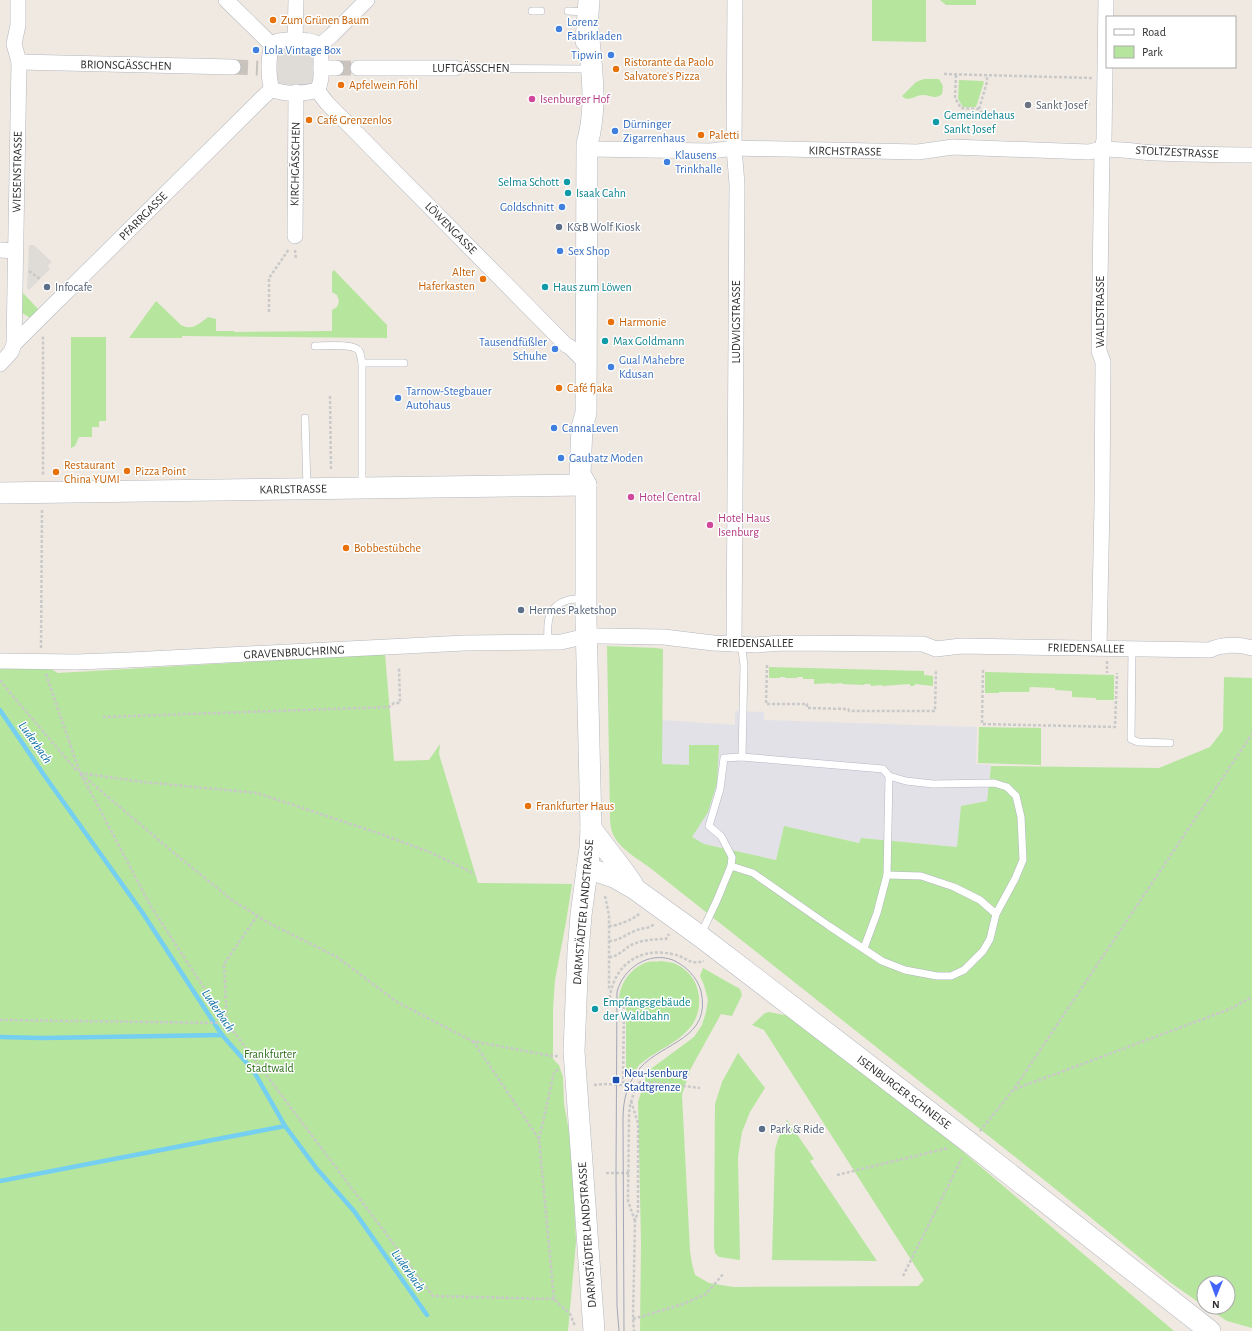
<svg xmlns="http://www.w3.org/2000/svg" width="1252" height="1331" viewBox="0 0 1252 1331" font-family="'Alegreya Sans',sans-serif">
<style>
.industrial{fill:#e3e1e8}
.green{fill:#b6e59e}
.plaza{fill:#dfdcd8}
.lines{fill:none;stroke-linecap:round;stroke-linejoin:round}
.stream{stroke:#75cff0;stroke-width:4.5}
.street-tunnel{stroke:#c8c4bd;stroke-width:15;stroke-dasharray:15 8;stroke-linecap:butt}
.lane-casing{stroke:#b4b7c1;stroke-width:8}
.street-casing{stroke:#b4b7c1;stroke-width:16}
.secondary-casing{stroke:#b4b7c1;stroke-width:22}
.path{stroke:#c9c9c9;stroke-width:2.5;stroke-dasharray:3 2;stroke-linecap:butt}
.lane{stroke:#fff;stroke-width:7}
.street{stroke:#fff;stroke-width:15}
.secondary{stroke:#fff;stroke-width:21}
.tram{stroke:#a3a6b8;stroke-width:1}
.food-dot{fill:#e8710a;stroke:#fff;stroke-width:1.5}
.shop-dot{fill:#3f7fe0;stroke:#fff;stroke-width:1.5}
.hotel-dot{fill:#d1479c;stroke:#fff;stroke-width:1.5}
.worship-dot{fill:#6b7280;stroke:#fff;stroke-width:1.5}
.culture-dot{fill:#0f9aa8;stroke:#fff;stroke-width:1.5}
.service-dot{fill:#5c6f8a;stroke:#fff;stroke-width:1.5}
.transit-dot{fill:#1a4fb4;stroke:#fff;stroke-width:1.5}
.labels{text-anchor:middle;stroke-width:3;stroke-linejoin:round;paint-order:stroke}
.food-label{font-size:12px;fill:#c56008;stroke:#fff;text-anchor:start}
.shop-label{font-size:12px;fill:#366cbe;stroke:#fff;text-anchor:start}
.street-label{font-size:12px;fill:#2e2e2e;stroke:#fff}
.hotel-label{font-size:12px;fill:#b23c85;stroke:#fff;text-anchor:start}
.worship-label{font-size:12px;fill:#5b616d;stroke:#fff;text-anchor:start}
.culture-label{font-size:12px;fill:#0d838f;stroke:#fff;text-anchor:start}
.service-label{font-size:12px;fill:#4e5e75;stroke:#fff;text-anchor:start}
.park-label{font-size:12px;fill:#2c6e1b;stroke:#fff}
.transit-label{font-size:12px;fill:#164399;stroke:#fff;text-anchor:start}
.water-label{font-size:13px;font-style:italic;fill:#0d6fa3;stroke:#fff}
</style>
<rect width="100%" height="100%" fill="#efe9e1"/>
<polygon class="industrial" points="735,711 764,712 764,720 977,727 976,764 991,765 987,801 961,806 958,847 861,838 860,843 784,826 776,860 704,844 701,849 661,791 662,720 735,725"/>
<g class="green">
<polygon points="872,0 926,0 926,42 872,41"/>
<polygon points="940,0 976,0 976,5 946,5"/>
<path d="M 924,79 L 939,79 L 943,86 L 942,94 C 935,100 931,95 923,95 C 914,95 909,103 902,96 L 916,82 Z"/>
<polygon points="959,80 983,81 984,82 976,107 963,107 958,99"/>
<path d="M 334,270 L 387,325 L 387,338 L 182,336 L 182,338 L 129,338 L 156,301 L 181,325 C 192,331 199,324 208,317 L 216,319 L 216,331 L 234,331 L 234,332 L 332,331 L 332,310 L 337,307 L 339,301 L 337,295 L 332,292 L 332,272 Z"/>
<polygon points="21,276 23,276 23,293 39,310 30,318 21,312"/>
<polygon points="71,337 106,337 106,421 99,421 99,427 92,427 92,437 79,437 75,446 71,448"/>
<path d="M 607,646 L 656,648 L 663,649 L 662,764 L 689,765 L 689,745 L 719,745 L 717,783 L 708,812 L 692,837 L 704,844 L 776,860 L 784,826 L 859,843 L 861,838 L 957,847 L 961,806 L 987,801 L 991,766 L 1159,768 L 1210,747 L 1223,730 L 1224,677 L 1252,678 L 1252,1328 L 1227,1321 L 1206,1307 L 1228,1307 L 1228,1283 L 1204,1283 L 1204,1306 L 1171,1283 L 1053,1187 L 649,867 C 639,860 621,849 615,838 C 611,832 610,823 610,816 Z"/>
<polygon points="385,654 394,761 429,760 440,744 439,754 478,883 572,884 566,922 555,980 553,1009 553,1059 559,1065 563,1077 564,1104 571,1142 576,1242 568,1331 0,1331 0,668 49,668 58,673"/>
<polygon points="769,667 924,671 924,675 933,676 933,686 915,684 914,686 910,686 910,684 882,686 882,685 871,686 870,684 865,684 864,685 842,684 842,683 831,684 831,683 814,684 814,679 803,679 803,677 797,677 797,678 785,678 785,677 780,677 780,678 769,678"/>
<polygon points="985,672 1114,675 1114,700 1096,700 1096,698 1072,697 1072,691 1055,690 1055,688 1030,687 1029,692 999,692 999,693 985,693"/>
<polygon points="979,727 1041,728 1041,765 978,763"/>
<path d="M 661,961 C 666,962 672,962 676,964 C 702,976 707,1011 687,1031 C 677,1042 657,1051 644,1061 L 639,1065 L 630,1078 L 626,1076 L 626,1001 L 619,1001 C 619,984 631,967 648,962 C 652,961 657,962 661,961 Z"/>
<polygon points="703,968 740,989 742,995 732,1016 721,1014 690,1070 682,1095 690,1251 692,1264 695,1275 709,1283 733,1287 918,1286 924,1280 764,1030 752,1025 765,1013 769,1012 789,1016 955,1145 1174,1331 640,1331 641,1242 638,1102 648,1071 694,1037 702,1025 706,1012 708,1000 704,985 700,976"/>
<polygon points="738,1053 765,1088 750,1112 742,1132 738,1157 740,1260 719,1257 715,1253 714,1246 715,1104 722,1082"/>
<polygon points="787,1120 814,1159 810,1161 877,1261 772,1260 775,1150 778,1139"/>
</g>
<g class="plaza">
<polygon points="303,44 314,50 316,82 306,89 278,84 274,63 279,48"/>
<polygon points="29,245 34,245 52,262 48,266 50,269 29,290 27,288"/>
</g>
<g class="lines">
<g class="stream">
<polyline points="0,710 44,775 142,912 222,1035 253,1070 285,1126 317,1169 354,1211 427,1315"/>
<polyline points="0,1037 42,1038 222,1035"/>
<polyline points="0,1181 285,1126"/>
</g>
<g class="street-tunnel">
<polyline points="233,67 258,68"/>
<polyline points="336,68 358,68"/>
</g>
<g class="lane-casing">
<g id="lane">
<polyline points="532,11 541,11"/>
<polyline points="568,11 587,12"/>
<polyline points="455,68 583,69"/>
<path d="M 315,346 C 324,346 354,343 359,351 C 361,354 361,359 362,363 L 362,486"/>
<polyline points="362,363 404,363"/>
<polyline points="305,418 307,488"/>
<path d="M 548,642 C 547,623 546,607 568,600 C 573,599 579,599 584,598"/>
<polyline points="1132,648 1131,739 1138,742 1170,743"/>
<polyline points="742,757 883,769 889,776 887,875 877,913 864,948"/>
<polyline points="889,776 906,781 933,784 994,783 1007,787 1016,796 1021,817 1023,860 1015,879 996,914"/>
<polyline points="731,866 753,873 829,926 882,961 905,970 937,976 951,976 964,970 983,951 990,939 996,914 980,900 954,887 921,876 887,875"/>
<polyline points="701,934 717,900 731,866 732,857 721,836 709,826 720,789 724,758 742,757 744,665 742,650 744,644"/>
</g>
</g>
<g class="street-casing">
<g id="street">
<polyline points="226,0 272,45"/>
<path d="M 288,40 C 313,41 322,37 321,66 C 321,75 322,82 317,90 C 304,94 284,95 272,89 C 268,78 268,57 272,45 L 278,41 Z"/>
<polyline points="295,41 296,0"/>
<polyline points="319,46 332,35 367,0"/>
<polyline points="19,62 233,67"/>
<polyline points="321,68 336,68"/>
<polyline points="358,68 455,68"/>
<polyline points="317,90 327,103 566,345 570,347 587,364"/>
<path d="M 587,149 L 711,151 L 734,148 L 918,152 L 953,147 L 1089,152 C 1112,146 1133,152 1156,153 C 1188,154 1220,155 1252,155"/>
<polyline points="295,236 296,92"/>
<polyline points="0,250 15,251"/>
<polyline points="14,344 262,98 272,89"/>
<polyline points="0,364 11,352 14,344 19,62 14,44 18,25 18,0"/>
<polyline points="734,644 737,184 734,148 735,0"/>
<polyline points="1099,648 1102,505 1103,362 1099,351 1102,149 1104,140 1106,0"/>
<path d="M 0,661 L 76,662 L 130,660 L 465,643 L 561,642 L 587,636 L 599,636 L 664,637 L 713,643 L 755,645 L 783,643 L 923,644 L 936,649 L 961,646 L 1210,650 C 1222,644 1239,644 1252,648"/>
</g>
</g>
<g class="secondary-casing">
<g id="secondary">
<path d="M 588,28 C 591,66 598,106 587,144 L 586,413 L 582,427 L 580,474 L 586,485 L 586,620 L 591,828 L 590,848 L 581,915 L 578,952 L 574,1051 L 594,1331"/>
<polyline points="586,41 589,0"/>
<polyline points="0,493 586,485"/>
<path d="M 591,828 C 604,847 620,865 633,885"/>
<polyline points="587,868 614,877 635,889 700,936 970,1143 1210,1331"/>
</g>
</g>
<g class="path">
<polyline points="944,74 1092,78"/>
<polyline points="956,75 955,98 961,108 979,109 983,114"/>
<polyline points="1074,104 1090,104"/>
<polyline points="979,109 987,82 987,75"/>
<polyline points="983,134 983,127"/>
<polyline points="295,250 296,260"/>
<polyline points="29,271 40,279"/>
<polyline points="269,312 269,278 289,249"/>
<polyline points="42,337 43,338 43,476"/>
<polyline points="330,396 331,471"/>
<polyline points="41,648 42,509"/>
<polyline points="1107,661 1107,673"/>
<polyline points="767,665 766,704 807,704 807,708 848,709 849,711 935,711 936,669"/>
<polyline points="983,670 982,724 1115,727 1117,673"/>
<polyline points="46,674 80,773 95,800 150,905 227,1023 433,1296 554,1299"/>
<polyline points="0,680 6,688 77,771"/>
<polyline points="103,717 389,707 394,703 400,703 399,668"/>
<polyline points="80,773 143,782 257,793 378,833 432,853 475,874"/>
<polyline points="81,774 174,853 232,900 269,923 337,957 397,1002 472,1041 552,1056 558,1056"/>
<polyline points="605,896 609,915 609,990"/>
<path d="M 609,926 C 617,926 634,919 639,914"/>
<path d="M 609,941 C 620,941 629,932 640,929 C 645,928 651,928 655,923"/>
<path d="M 609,957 C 618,957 624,949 631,945 C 642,940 654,939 666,939 L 669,934"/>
<polyline points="609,1006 624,1006 623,1082"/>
<path d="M 609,1008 C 609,971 634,946 672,954 C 685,956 690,966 704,961"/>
<polyline points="0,1020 226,1023"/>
<polyline points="227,1023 224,964 257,916"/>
<polyline points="473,1041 539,1139"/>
<polyline points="558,1069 554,1073 539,1139 554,1299 570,1314 575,1326"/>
<polyline points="594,1085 606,1084 622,1085 623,1082 627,1082 636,1087 640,1082 659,1083 700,1088"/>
<polyline points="1015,1089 1230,1009 1252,997"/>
<polyline points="631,1101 638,1123 638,1211 635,1221 633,1319 634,1331"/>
<polyline points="980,1131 1014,1089 1252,734"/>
<polyline points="606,1173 631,1173"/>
<polyline points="837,1175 948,1148"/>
<polyline points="635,1221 628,1201 629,1117 630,1105 636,1087"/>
<polyline points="903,1276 962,1158"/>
<polyline points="633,1319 683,1304 706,1294 724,1273"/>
</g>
<use href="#lane" class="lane"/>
<use href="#street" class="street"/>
<use href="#secondary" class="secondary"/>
<path class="tram" d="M 619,1331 L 617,1306 L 616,1173 L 617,992 C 623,968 649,951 673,960 C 686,966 697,977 701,991 C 712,1039 663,1042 640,1068 C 627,1083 623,1100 623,1119 L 624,1331"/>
</g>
<g class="food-dot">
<circle cx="273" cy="20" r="4"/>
<circle cx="616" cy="69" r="4"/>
<circle cx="341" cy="85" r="4"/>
<circle cx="309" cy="120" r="4"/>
<circle cx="701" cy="135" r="4"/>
<circle cx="483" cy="279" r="4"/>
<circle cx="611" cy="322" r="4"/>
<circle cx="559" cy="388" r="4"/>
<circle cx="127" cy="471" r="4"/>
<circle cx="56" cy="472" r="4"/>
<circle cx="346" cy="548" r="4"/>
<circle cx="528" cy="806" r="4"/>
</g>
<g class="shop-dot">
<circle cx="559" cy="29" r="4"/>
<circle cx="256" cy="50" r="4"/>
<circle cx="611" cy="55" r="4"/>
<circle cx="615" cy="131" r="4"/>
<circle cx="667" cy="162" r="4"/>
<circle cx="562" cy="207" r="4"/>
<circle cx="560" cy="251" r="4"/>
<circle cx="555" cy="349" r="4"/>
<circle cx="611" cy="367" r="4"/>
<circle cx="398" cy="398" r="4"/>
<circle cx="554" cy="428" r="4"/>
<circle cx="561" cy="458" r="4"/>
</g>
<g class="hotel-dot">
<circle cx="532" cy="99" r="4"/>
<circle cx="631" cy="497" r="4"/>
<circle cx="710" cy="525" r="4"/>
</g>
<circle class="worship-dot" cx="1028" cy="105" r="4"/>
<g class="culture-dot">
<circle cx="936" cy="122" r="4"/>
<circle cx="567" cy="182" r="4"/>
<circle cx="568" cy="193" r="4"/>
<circle cx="545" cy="287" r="4"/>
<circle cx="605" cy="341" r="4"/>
<circle cx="595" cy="1009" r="4"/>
</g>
<g class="service-dot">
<circle cx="559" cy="227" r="4"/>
<circle cx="47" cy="287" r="4"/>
<circle cx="521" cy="610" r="4"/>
<circle cx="762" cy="1129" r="4"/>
</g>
<rect class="transit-dot" x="612" y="1076" width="8" height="8" rx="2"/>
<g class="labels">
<g class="food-label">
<text x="281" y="24">Zum Grünen Baum</text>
<text x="624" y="66">Ristorante da Paolo<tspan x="624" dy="14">Salvatore's Pizza</tspan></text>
<text x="349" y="89">Apfelwein Föhl</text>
<text x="317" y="124">Café Grenzenlos</text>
<text x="709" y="139">Paletti</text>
<text x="475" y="276" text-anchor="end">Alter<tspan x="475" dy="14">Haferkasten</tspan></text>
<text x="619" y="326">Harmonie</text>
<text x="567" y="392">Café fjaka</text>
<text x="64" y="469">Restaurant<tspan x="64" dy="14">China YUMI</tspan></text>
<text x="135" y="475">Pizza Point</text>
<text x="354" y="552">Bobbestübche</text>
<text x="536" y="810">Frankfurter Haus</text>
</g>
<g class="shop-label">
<text x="567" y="26">Lorenz<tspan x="567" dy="14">Fabrikladen</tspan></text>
<text x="264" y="54">Lola Vintage Box</text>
<text x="603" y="59" text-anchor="end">Tipwin</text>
<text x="623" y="128">Dürninger<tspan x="623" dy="14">Zigarrenhaus</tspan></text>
<text x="675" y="159">Klausens<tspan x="675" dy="14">Trinkhalle</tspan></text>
<text x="554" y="211" text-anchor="end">Goldschnitt</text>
<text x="568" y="255">Sex Shop</text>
<text x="547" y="346" text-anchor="end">Tausendfüßler<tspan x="547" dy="14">Schuhe</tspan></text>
<text x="619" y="364">Gual Mahebre<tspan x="619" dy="14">Kdusan</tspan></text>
<text x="406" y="395">Tarnow-Stegbauer<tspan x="406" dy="14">Autohaus</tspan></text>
<text x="562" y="432">CannaLeven</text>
<text x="569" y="462">Gaubatz Moden</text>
</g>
<g class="street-label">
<text transform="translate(126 65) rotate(1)" y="4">BRIONSGÄSSCHEN</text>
<text x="471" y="72">LUFTGÄSSCHEN</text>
<text transform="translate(845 151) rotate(1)" y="4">KIRCHSTRASSE</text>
<text transform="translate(1177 152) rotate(3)" y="4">STOLTZESTRASSE</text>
<text transform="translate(295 164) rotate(-89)" y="4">KIRCHGÄSSCHEN</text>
<text transform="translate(17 172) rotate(-89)" y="4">WIESENSTRASSE</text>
<text transform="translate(143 216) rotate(-45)" y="4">PFARRGASSE</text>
<text transform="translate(451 228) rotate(45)" y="4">LÖWENGASSE</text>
<text transform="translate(1100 312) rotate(-90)" y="4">WALDSTRASSE</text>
<text transform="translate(736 322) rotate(-90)" y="4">LUDWIGSTRASSE</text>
<text transform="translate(293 489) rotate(-1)" y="4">KARLSTRASSE</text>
<text x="755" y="647">FRIEDENSALLEE</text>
<text transform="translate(1086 648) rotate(1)" y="4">FRIEDENSALLEE</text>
<text transform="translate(294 652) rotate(-3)" y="4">GRAVENBRUCHRING</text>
<text transform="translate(583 912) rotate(-85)" y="4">DARMSTÄDTER LANDSTRASSE</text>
<text transform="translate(904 1092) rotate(37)" y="4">ISENBURGER SCHNEISE</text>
<text transform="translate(587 1235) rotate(-94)" y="4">DARMSTÄDTER LANDSTRASSE</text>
</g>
<g class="hotel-label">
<text x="540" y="103">Isenburger Hof</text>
<text x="639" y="501">Hotel Central</text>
<text x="718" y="522">Hotel Haus<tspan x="718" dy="14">Isenburg</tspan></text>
</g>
<g class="worship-label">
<text x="1036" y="109">Sankt Josef</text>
</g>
<g class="culture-label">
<text x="944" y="119">Gemeindehaus<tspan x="944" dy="14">Sankt Josef</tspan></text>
<text x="559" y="186" text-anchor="end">Selma Schott</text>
<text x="576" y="197">Isaak Cahn</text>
<text x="553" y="291">Haus zum Löwen</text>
<text x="613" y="345">Max Goldmann</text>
<text x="603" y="1006">Empfangsgebäude<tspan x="603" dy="14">der Waldbahn</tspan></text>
</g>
<g class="service-label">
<text x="567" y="231">K&amp;B Wolf Kiosk</text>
<text x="55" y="291">Infocafe</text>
<text x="529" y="614">Hermes Paketshop</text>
<text x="770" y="1133">Park &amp; Ride</text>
</g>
<g class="park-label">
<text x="270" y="1058">Frankfurter<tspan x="270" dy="14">Stadtwald</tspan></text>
</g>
<g class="transit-label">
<text x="624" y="1077">Neu-Isenburg<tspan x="624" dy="14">Stadtgrenze</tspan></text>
</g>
<g class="water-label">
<text transform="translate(36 742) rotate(55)" y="5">Luderbach</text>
<text transform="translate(219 1010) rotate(56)" y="5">Luderbach</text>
<text transform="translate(409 1270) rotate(55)" y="5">Luderbach</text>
</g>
</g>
<rect x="1106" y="16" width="130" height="52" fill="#ffffff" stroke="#ababab"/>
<rect x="1114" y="29" width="20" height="6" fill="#ffffff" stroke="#ababab"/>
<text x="1142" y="36" font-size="12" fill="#2e2e2e">Road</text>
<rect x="1114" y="46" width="20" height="12" fill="#b6e59e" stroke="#ababab"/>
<text x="1142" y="56" font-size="12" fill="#2e2e2e">Park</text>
<g transform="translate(1216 1295) rotate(181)"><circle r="19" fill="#ffffff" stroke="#ababab"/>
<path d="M0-3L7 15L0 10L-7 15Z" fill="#4264fb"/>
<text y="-6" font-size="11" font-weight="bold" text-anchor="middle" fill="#2e2e2e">N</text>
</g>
</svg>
